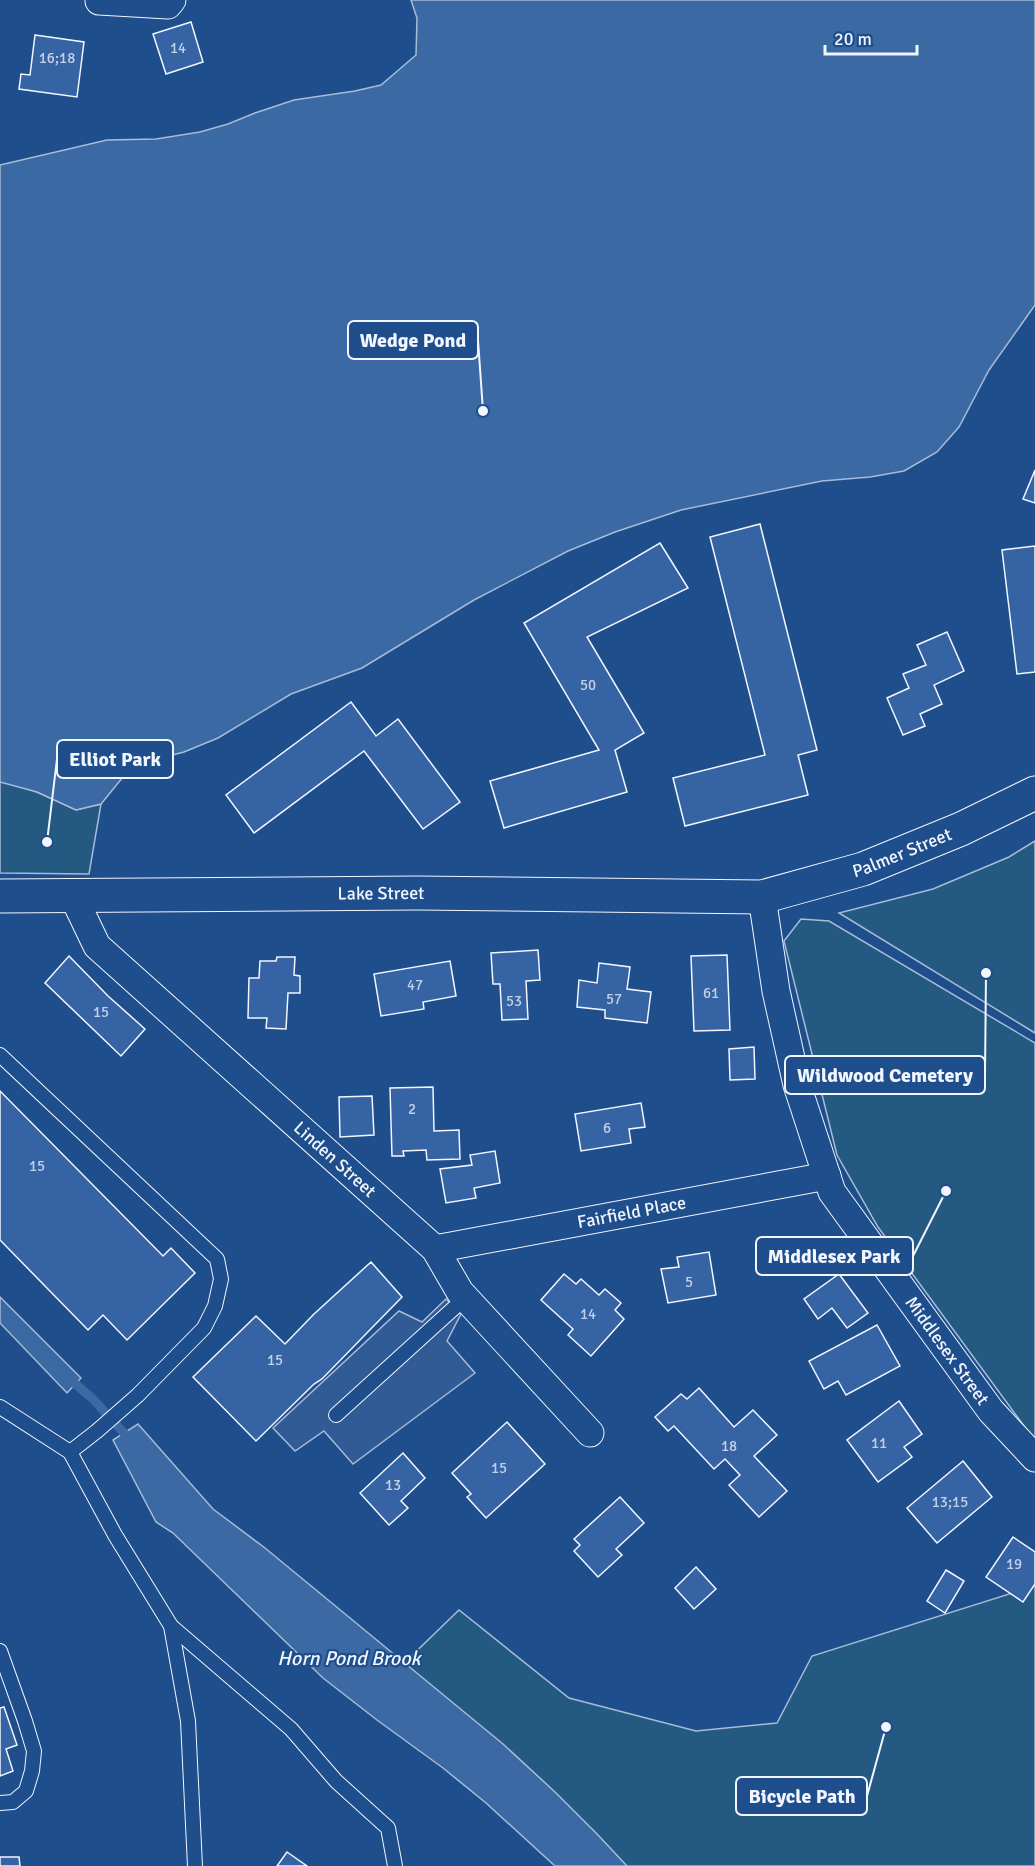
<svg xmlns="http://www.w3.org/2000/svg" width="1035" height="1866" viewBox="0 0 1035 1866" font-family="Signika,sans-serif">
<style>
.green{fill:#245a82;stroke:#a8bbd7;stroke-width:1.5}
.parking{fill:#305b95;stroke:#a8bbd7;stroke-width:1.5}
.water{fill:#3b69a3;stroke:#a8bbd7;stroke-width:1.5}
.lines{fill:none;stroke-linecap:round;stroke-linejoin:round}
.stream{stroke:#3b69a3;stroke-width:9}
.building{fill:#3563a3;stroke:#f2f6ff;stroke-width:1.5}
.service-casing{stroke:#f2f6ff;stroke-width:16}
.minor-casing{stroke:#f2f6ff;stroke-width:29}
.tertiary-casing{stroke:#f2f6ff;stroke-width:35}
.service{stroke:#1f4e8c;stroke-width:14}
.minor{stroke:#1f4e8c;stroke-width:27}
.tertiary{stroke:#1f4e8c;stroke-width:33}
.labels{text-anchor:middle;stroke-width:4.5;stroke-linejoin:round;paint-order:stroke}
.number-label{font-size:15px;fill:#c3d1e8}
.street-label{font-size:18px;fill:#f2f6ff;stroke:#1f4e8c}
.water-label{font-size:20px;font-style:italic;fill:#f2f6ff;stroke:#1f4e8c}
.leader{fill:none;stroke:#f2f6ff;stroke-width:2}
.callout-dot{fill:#f2f6ff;stroke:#1f4e8c;stroke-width:2}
.callout{fill:#1f4e8c;stroke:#f2f6ff;stroke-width:2}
.callout-label{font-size:20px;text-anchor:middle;font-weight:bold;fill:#f2f6ff}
</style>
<rect width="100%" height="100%" fill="#1f4e8c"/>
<g class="green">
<polygon points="3,781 37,792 76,810 101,804 89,874 0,873 0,782"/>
<polygon points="1035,841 1035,1033 839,913 933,889 1009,857"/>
<polygon points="801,919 829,921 1035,1043 1035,1441 878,1227 837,1155 784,941"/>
<polygon points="1035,1586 1035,1866 579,1866 366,1700 459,1610 569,1698 696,1731 777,1723 812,1656"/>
</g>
<polygon class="parking" points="446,1299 461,1314 447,1341 475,1373 353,1464 324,1431 295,1451 273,1428 399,1311 422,1322"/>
<g class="water">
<polygon points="411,0 1035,0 1035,305 989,370 959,427 937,452 904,471 870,477 822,481 681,510 615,532 568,551 474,600 362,668 291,694 218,738 184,752 153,760 127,772 101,804 76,810 37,792 0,782 0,165 107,140 156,139 200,132 228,124 255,113 294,100 355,91 381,85 416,55 417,18"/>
<polygon points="0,1297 81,1378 67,1393 0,1323"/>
<polygon points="138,1424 213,1509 265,1548 503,1744 555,1792 598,1835 627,1866 555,1866 486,1803 443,1768 377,1720 323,1678 173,1533 156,1522 113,1440"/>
</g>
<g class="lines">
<polyline class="stream" points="66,1376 93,1399 132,1442"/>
</g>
<g class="building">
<polygon points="191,22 203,62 166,74 153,34"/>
<polygon points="35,35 84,42 77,97 19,89 21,74 30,75"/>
<polygon points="1035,470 1035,503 1023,499"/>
<polygon points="760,524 817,750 798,755 808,795 685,826 673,778 765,755 710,537"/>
<polygon points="660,543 688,588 587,637 644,733 615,750 627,792 504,828 490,781 599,750 524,623"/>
<polygon points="1035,546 1035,672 1017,674 1002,550"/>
<polygon points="947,632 964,671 934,685 942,704 920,714 925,726 903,735 887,698 909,688 903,674 926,665 917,645"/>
<polygon points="351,702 376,736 398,719 460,802 423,829 364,751 254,833 226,795"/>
<polygon points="538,950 540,980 526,981 528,1019 502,1020 500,984 493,984 491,953"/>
<polygon points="727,955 730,1030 694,1031 691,956"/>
<polygon points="69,956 108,996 145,1029 121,1056 45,983"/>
<polygon points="277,957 295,957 294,975 300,976 300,993 288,993 286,1029 266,1028 267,1018 248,1018 249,978 259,978 260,961 276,961"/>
<polygon points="450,961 456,996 423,1002 424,1009 381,1016 374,974"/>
<polygon points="599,963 630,967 627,989 651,992 647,1023 605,1018 605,1010 577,1007 579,980 597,983"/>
<polygon points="754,1047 755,1079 730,1080 729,1049"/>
<polygon points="433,1087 434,1131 459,1130 460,1159 427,1160 426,1150 403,1151 404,1156 392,1156 390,1088"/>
<polygon points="0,1091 163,1256 171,1248 195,1273 127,1340 103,1315 88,1330 0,1240"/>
<polygon points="372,1096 374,1135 340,1137 339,1097"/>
<polygon points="641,1103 645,1127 629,1129 631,1143 581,1151 575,1114"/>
<polygon points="495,1151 500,1183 474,1188 476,1198 446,1203 440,1169 472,1165 470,1155"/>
<polygon points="709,1252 716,1295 668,1303 661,1269 679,1267 677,1257"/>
<polygon points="371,1262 402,1297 322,1379 314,1384 256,1441 193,1377 256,1316 285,1344 314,1314"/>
<polygon points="564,1274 576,1284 581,1279 599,1295 605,1289 621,1303 615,1310 624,1319 591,1356 568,1335 573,1329 541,1300"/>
<polygon points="839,1274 868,1313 847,1328 832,1308 818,1319 804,1299"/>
<polygon points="877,1325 900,1366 846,1395 838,1381 824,1389 809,1361"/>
<polygon points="699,1388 734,1427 753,1410 777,1435 754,1456 787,1491 759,1517 729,1485 740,1475 725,1459 714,1469 674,1426 668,1431 655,1417 681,1394 687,1399"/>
<polygon points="899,1401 922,1434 904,1447 912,1457 878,1482 847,1440"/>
<polygon points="507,1422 545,1464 486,1518 467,1497 471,1494 452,1473"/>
<polygon points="403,1453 425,1478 401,1501 408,1508 389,1525 360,1493"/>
<polygon points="963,1461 992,1497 937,1543 907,1508"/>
<polygon points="620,1497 644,1523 616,1549 622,1555 598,1577 574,1551 580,1545 574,1539"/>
<polygon points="1013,1537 1035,1552 1035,1584 1023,1602 986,1577"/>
<polygon points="696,1567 716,1589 694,1609 675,1588"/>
<polygon points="946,1570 964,1581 945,1613 927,1601"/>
<polygon points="4,1707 17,1745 6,1749 13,1771 0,1776 0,1708"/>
<polygon points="287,1852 307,1866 277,1866"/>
<polygon points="0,1857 19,1857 20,1866 0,1866"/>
</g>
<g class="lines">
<g class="service-casing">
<g id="service">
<polyline points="0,1055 217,1259 221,1279 215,1306 204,1328 138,1395 97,1431 70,1452"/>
<polyline points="0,1407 70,1452 115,1535 171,1626 291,1729 336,1781 388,1828 395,1866"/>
<polyline points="336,1415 465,1298"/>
<polyline points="171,1626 188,1721 195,1866"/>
<polyline points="0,1651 25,1721 34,1751 32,1771 26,1791 13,1802 0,1803"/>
</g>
</g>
<g class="minor-casing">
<g id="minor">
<polyline points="99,1 168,5 172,0"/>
<path id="s1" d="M 73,896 L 97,946 L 435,1249 L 460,1292 L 590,1433"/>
<path id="s2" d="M 762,897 L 776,991 L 797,1085 L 832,1192 L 991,1411 L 1035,1458"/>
<path id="s3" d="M 435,1249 L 827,1176"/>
</g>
</g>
<g class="tertiary-casing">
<g id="tertiary">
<path id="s4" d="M 0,896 L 417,893 L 762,897 L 863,869 L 961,829 L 1035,793"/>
</g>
</g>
<use href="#service" class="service"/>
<use href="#minor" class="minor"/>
<use href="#tertiary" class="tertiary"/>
</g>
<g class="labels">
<g class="number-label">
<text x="178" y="53">14</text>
<text x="57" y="63">16;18</text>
<text x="588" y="690">50</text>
<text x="415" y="990">47</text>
<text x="711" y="998">61</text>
<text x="614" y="1004">57</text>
<text x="514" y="1006">53</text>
<text x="101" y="1017">15</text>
<text x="412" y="1114">2</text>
<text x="607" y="1133">6</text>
<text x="37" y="1171">15</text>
<text x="689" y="1287">5</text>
<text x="588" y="1319">14</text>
<text x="275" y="1365">15</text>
<text x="879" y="1448">11</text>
<text x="729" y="1451">18</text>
<text x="499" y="1473">15</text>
<text x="393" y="1490">13</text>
<text x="950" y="1507">13;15</text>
<text x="1014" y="1569">19</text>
</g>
<g class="street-label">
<text dy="6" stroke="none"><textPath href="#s4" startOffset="909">Palmer Street</textPath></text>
<text dy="6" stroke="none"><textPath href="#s4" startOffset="381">Lake Street</textPath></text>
<text dy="6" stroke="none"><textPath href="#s1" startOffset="375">Linden Street</textPath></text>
<text dy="6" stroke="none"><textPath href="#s3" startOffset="200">Fairfield Place</textPath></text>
<text dy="6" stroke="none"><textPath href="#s2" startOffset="500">Middlesex Street</textPath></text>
</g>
<g class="water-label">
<text x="349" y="1665">Horn Pond Brook</text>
</g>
</g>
<path class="leader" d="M483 411L478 340M47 842L57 759M986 973L985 1075M946 1191L913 1256M886 1727L867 1796"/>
<g class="callout-dot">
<circle cx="483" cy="411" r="6"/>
<circle cx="47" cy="842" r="6"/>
<circle cx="986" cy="973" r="6"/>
<circle cx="946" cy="1191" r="6"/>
<circle cx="886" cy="1727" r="6"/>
</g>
<g class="callout">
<rect x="348" y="321" width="130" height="38" rx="6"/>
<rect x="57" y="740" width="116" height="38" rx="6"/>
<rect x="785" y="1056" width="200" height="38" rx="6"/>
<rect x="756" y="1237" width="157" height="38" rx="6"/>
<rect x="736" y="1777" width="131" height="38" rx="6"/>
</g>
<g class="callout-label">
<text x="413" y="347">Wedge Pond</text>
<text x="115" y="766">Elliot Park</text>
<text x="885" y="1082">Wildwood Cemetery</text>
<text x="834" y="1263">Middlesex Park</text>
<text x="802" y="1803">Bicycle Path</text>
</g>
<path d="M825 45v9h92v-9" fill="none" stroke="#f2f6ff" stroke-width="3"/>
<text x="834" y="45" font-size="18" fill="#f2f6ff" stroke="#1f4e8c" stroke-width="4.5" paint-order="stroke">20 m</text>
</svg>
